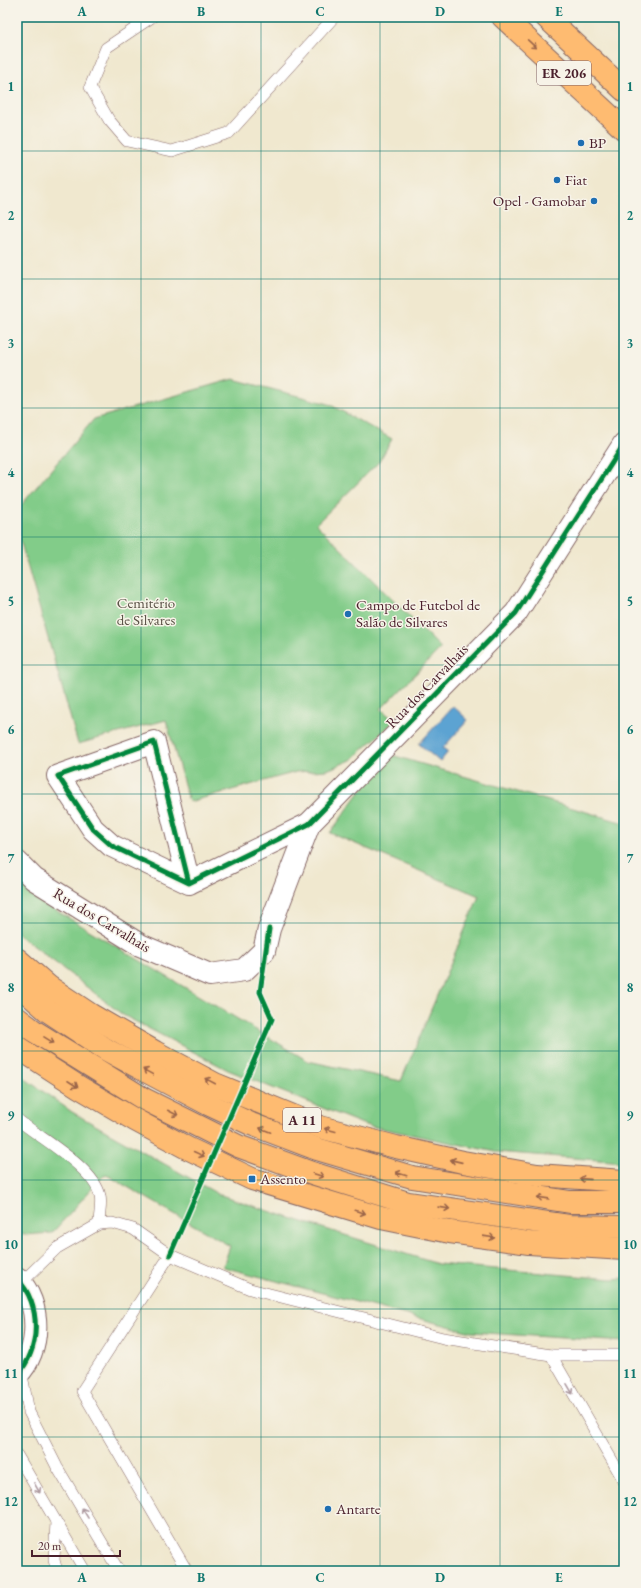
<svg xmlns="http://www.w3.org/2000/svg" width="641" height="1588" viewBox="0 0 641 1588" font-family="'EB Garamond',serif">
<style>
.green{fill:#82cc89;stroke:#66765a}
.water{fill:#5ca3d2;stroke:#53617e}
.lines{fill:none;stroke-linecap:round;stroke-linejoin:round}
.service-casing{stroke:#846564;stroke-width:12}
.minor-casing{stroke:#846564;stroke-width:24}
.primary-casing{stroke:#846564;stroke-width:24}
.motorway-casing{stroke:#846564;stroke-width:24}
.service{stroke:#fff;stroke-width:11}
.minor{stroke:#fff;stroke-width:22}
.primary{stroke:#febb71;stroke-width:22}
.motorway{stroke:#febb71;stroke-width:22}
.path-bridge{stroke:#846564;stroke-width:2.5;stroke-dasharray:1 3;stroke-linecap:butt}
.cycleway-casing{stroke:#f7f3e8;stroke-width:8}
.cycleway{stroke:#00873e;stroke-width:5}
.oneway{stroke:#9b654a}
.oneway2{stroke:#ae9aa0}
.grid{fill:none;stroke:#0f766e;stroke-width:1;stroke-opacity:0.55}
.poi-dot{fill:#1f6fb2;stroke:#f7f3e8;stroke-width:1.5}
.labels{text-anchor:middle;stroke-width:3;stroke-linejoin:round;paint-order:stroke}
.shield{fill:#f7f3e8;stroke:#7e5f64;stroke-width:1}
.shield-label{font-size:14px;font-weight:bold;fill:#4a1f2b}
.poi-label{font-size:15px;fill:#4a1f2b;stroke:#f7f3e8;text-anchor:start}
.park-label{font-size:15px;fill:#5b5347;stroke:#f7f3e8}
.street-label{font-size:15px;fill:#4a1f2b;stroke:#f7f3e8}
.neatline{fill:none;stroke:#0f766e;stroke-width:1.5}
.grid-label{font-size:13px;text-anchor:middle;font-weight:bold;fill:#0f766e}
</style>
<rect width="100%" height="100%" fill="#f7f3e8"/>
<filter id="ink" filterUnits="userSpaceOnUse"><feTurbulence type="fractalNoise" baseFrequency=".025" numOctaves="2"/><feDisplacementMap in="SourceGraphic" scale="8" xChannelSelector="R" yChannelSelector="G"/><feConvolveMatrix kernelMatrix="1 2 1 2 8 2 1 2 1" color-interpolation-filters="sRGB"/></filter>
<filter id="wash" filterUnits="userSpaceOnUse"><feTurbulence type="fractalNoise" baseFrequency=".012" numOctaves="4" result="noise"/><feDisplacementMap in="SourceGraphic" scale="16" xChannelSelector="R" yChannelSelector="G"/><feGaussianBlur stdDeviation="0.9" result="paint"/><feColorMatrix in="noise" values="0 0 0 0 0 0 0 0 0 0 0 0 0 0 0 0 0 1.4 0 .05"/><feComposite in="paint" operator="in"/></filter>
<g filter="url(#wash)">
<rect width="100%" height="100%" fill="#f0e8cf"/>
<g class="green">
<polygon points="233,379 329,404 392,439 379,462 316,524 441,648 381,709 395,721 351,760 327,770 296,772 189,802 166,720 78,744 17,529 17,510 94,419"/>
<polygon points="388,754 624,823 624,1162 496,1152 365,1125 228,1070 123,1015 17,933 17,879 37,899 308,1061 401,1081 479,896 330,833"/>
<polygon points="17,1073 72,1112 218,1194 287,1217 438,1264 612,1279 624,1278 624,1342 471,1332 223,1267 230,1246 105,1174 52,1233 24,1235 17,1233"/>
</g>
<polygon class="water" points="453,706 468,720 443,748 448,752 440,762 419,744"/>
</g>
<g filter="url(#ink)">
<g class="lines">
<g class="service-casing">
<g id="service">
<polyline points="152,17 106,48 90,87 109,120 127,141 172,151 229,133 334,17"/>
<polyline points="620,17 624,21"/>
<path d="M 17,1119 C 38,1137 95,1168 100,1196 C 102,1204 99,1215 99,1224"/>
<polyline points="170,1255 82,1391 187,1571"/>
<polyline points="21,1283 57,1248 99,1224 112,1223 133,1229 170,1255 250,1289 443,1338 551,1355 624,1355"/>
<polyline points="551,1355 624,1481"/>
<polyline points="21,1370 29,1412 57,1467 119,1571"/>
<polyline points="17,1455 85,1571"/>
<polyline points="56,1522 54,1560 57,1571"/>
</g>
</g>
<g class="minor-casing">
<g id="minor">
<polyline points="17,862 34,879 140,945 210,975 244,970 264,951 269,929 309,824"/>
<polyline points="189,883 112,846 93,829 58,776 154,742 189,883 309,824 516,613 624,444"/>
<path d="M 17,1279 C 42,1303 41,1351 17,1375"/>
</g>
</g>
<g class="primary-casing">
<g id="primary">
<polyline points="503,17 624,129"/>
<polyline points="546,17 624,90"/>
</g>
</g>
<g class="motorway-casing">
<g id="motorway">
<polyline points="17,959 49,987 91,1015 155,1052 215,1084 320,1127 396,1147 463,1162 537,1175 624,1181"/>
<polyline points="17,984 48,1011 107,1050 155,1076 208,1104 251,1124 317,1149 412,1177 570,1202 624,1202"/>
<polyline points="17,1018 34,1031 144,1099 238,1146 312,1173 408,1203 569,1226 624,1227"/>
<polyline points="17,1047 79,1087 135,1120 187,1148 252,1179 381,1218 450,1232 529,1243 624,1249"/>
</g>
</g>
<use href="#service" class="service"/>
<use href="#minor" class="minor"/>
<use href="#primary" class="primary"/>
<use href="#motorway" class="motorway"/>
<polyline class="path-bridge" points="170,1255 272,1019"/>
<g class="cycleway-casing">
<g id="cycleway">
<polyline points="189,883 112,846 93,829 58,776 154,742 189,883 309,824 516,613 624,444"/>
<polyline points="170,1255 272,1019 260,992 269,929"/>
<path d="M 17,1279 C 42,1303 41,1351 17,1375"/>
</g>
</g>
<use href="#cycleway" class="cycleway"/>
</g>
<defs><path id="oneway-shaft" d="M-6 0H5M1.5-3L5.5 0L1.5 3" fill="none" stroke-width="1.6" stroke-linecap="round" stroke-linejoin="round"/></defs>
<g class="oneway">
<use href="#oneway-shaft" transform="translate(532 44) rotate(43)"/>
<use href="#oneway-shaft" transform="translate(49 1040) rotate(32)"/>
<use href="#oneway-shaft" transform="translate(148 1072) rotate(-151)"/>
<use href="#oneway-shaft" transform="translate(210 1081) rotate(-152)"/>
<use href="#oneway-shaft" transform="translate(73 1084) rotate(33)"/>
<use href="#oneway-shaft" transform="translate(173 1113) rotate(27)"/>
<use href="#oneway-shaft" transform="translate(265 1130) rotate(-159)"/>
<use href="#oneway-shaft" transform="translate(330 1130) rotate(-165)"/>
<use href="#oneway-shaft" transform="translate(199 1154) rotate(25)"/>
<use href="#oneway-shaft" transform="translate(456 1161) rotate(-167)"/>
<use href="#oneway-shaft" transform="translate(401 1174) rotate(-164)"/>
<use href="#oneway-shaft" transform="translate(318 1175) rotate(18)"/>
<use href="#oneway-shaft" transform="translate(585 1179) rotate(-176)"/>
<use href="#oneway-shaft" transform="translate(543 1198) rotate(-172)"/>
<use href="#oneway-shaft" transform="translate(444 1208) rotate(8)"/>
<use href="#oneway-shaft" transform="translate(360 1212) rotate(16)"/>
<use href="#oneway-shaft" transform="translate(489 1237) rotate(8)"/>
</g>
<g class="oneway2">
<use href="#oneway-shaft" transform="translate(570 1389) rotate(60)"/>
<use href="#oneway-shaft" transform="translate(37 1488) rotate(60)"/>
<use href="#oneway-shaft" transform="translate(85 1513) rotate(-121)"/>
</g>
</g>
<path class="grid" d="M 141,17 L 141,1571M 261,17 L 261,1571M 380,17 L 380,1571M 500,17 L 500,1571M 17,151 L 624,151M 17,279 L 624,279M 17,408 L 624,408M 17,537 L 624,537M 17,665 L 624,665M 17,794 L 624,794M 17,923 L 624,923M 17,1051 L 624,1051M 17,1180 L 624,1180M 17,1309 L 624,1309M 17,1437 L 624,1437"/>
<g class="poi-dot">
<circle cx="581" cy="143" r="4"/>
<circle cx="557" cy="180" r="4"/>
<circle cx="594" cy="201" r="4"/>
<circle cx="348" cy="614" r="4"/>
<rect x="248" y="1175" width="8" height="8" rx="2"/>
<circle cx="328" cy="1509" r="4"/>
</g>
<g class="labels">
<g class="shield">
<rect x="537" y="61" width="54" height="24" rx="3"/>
<rect x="283" y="1108" width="38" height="24" rx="3"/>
</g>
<g class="shield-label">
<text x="564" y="78">ER 206</text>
<text x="302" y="1125">A 11</text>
</g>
<g class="poi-label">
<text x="589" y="148">BP</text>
<text x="565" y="185">Fiat</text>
<text x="586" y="206" text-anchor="end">Opel - Gamobar</text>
<text x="356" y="610">Campo de Futebol de<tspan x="356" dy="17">Salão de Silvares</tspan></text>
<text x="260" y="1184">Assento</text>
<text x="336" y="1514">Antarte</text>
</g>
<g class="park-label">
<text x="146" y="608">Cemitério<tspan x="146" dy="17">de Silvares</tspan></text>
</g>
<g class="street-label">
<text transform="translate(427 686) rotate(-46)" y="5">Rua dos Carvalhais</text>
<text transform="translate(102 920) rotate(31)" y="5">Rua dos Carvalhais</text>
</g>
</g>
<rect width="641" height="1588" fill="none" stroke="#f7f3e8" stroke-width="44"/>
<path d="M32 1550v6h88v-6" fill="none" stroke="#4a1f2b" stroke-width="2"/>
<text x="38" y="1550" font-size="12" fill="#4a1f2b" stroke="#f7f3e8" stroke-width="3" paint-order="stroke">20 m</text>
<rect x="22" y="22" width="597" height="1544" class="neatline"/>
<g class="grid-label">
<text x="82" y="16">A</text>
<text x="201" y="16">B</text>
<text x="320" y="16">C</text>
<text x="440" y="16">D</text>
<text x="559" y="16">E</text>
<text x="11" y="91">1</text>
<text x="630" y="91">1</text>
<text x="11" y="220">2</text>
<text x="630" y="220">2</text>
<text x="11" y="348">3</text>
<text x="630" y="348">3</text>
<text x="11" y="477">4</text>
<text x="630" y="477">4</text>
<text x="11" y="606">5</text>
<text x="630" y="606">5</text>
<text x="11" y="734">6</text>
<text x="630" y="734">6</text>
<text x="11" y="863">7</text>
<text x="630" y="863">7</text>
<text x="11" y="992">8</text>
<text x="630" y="992">8</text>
<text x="11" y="1120">9</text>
<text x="630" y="1120">9</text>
<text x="11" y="1249">10</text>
<text x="630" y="1249">10</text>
<text x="11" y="1378">11</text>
<text x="630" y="1378">11</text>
<text x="11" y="1506">12</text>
<text x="630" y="1506">12</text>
<text x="82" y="1582">A</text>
<text x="201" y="1582">B</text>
<text x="320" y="1582">C</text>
<text x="440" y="1582">D</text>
<text x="559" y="1582">E</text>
</g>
</svg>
